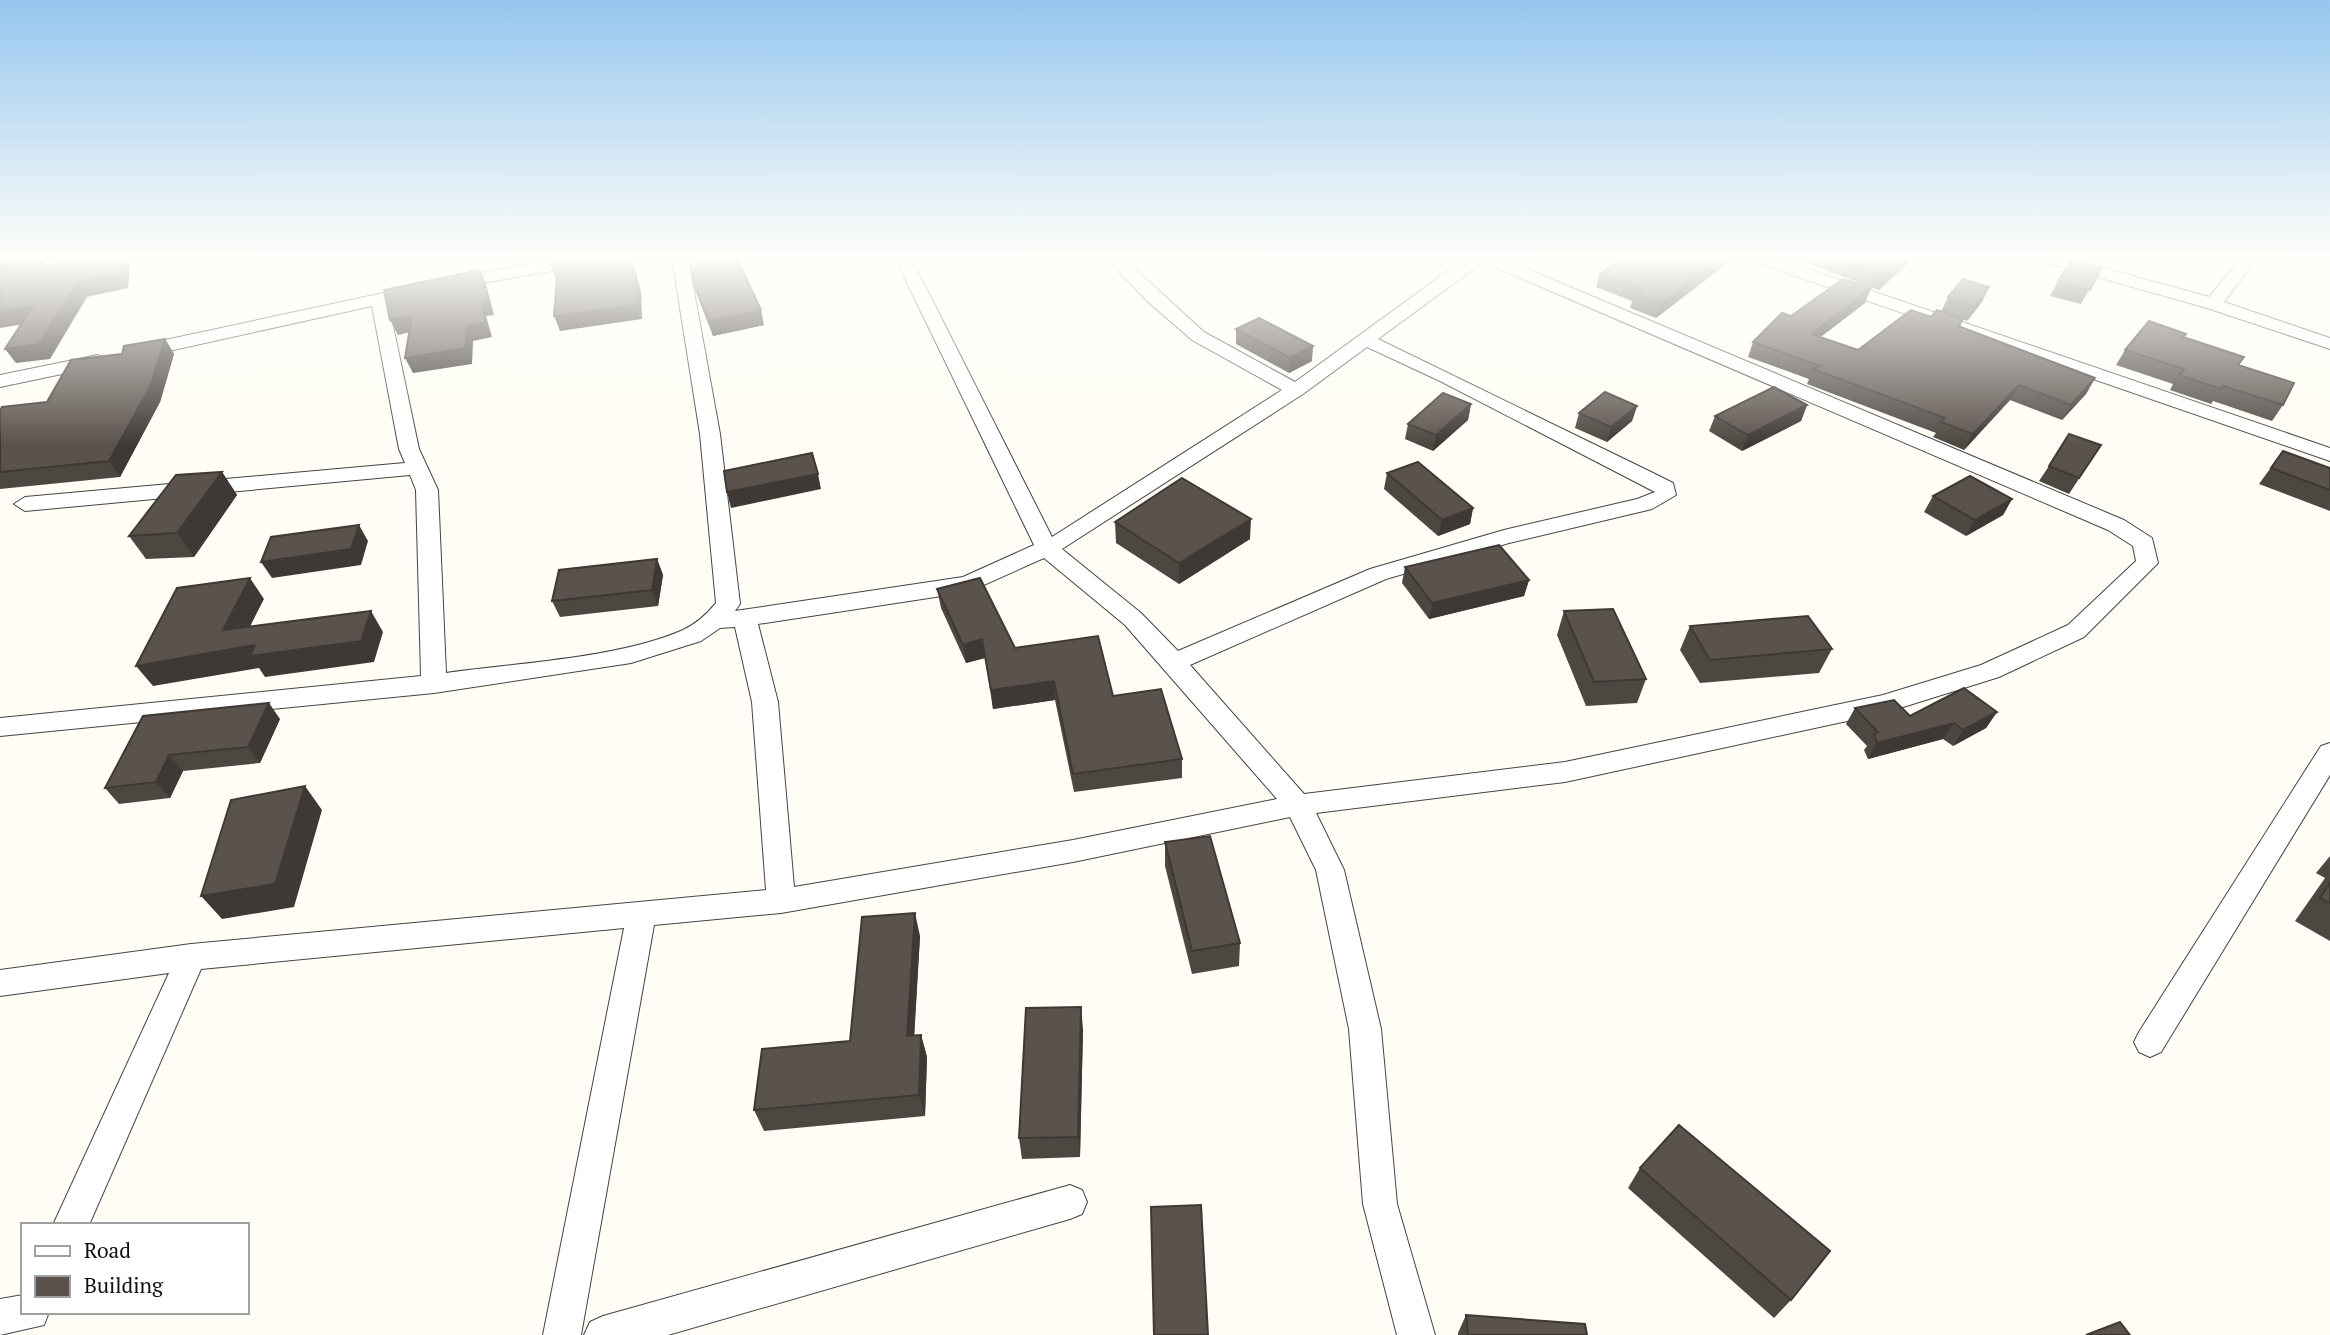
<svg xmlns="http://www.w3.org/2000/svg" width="2330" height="1335" viewBox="0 0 2330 1335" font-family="'PT Serif',serif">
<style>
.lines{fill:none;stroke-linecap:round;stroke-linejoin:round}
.minor-casing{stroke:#444;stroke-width:2}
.minor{fill:#fff;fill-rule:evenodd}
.wall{fill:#4d4742}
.shaded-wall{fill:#3f3936}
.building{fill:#5a524d;stroke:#3f3936;stroke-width:2}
</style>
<rect width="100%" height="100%" fill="#fffdf5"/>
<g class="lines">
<g class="minor-casing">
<g id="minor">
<polygon points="566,258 607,258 599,263 452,288 443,283 446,279"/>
<path d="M 672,258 L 688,258 L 720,434 L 740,604 L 735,611 L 963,577 L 1034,545 L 895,258 L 911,258 L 1052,537 L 1282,390 L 1192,340 L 1146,300 L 1106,258 L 1123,258 L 1204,332 L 1295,382 L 1449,270 L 1428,258 L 1449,258 L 1460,262 L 1467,258 L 1501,258 L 2124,520 L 2152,538 L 2158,563 L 2084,637 L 1999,677 L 1884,713 L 1565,782 L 1316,813 L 1344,870 L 1381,1029 L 1397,1204 L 1435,1335 L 1397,1335 L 1363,1204 L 1349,1029 L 1316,870 L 1290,817 L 1073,862 L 781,913 L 654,925 L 581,1335 L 543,1335 L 624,928 L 201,969 L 89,1225 L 53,1225 L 169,973 L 0,996 L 0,970 L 191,944 L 766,890 L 752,702 L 735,627 L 720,628 L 701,641 L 631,663 L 434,693 L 0,736 L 0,718 L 421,676 L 416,490 L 410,475 L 25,511 L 14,504 L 25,497 L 405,463 L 399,449 L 372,306 L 137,358 L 128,352 L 137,346 L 416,286 L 425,291 L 422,295 L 388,302 L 419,449 L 438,490 L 446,673 C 517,663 620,658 683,630 C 696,624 707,614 716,603 L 700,434 ZM 1483,262 L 2108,530 L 2133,546 L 2136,561 L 2068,625 L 1981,665 L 1883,695 L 1565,762 L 1304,794 L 1190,665 L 1386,579 L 1509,543 L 1652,509 L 1676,495 L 1673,483 L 1651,472 L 1378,339 ZM 1367,347 L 1440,381 L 1655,492 L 1637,499 L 1504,530 L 1370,569 L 1178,651 L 1141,613 L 1062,549 L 1303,394 ZM 1044,558 L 1125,625 L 1277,799 L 1073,840 L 794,887 L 778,702 L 758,624 L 968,592 Z"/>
<polygon points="1753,258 1776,258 2330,448 2330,461 1755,262"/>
<polygon points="2042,258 2067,258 2209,297 2241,258 2257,258 2224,302 2330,338 2330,349 2207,308 2044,262"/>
<polygon points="98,355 107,361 105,365 0,387 0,375"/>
<polygon points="2330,743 2330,775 2161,1052 2150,1057 2139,1052 2134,1042 2139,1032 2321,746"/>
<polygon points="1070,1185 1082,1190 1087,1202 1082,1214 1070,1219 668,1335 584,1335 590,1322 603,1316"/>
<polygon points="23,1295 23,1312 49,1312 44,1325 0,1335 0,1299"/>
</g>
</g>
<use href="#minor" class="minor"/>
</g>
<g class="wall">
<polygon points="694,258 737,258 764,325 713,336 698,298 694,284 697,264"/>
<polygon points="1617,258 1734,258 1656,318 1630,308 1632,301 1596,287 1600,273 1621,259"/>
<polygon points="1802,258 1910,258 1907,264 1879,290 1801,261"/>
<polygon points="2101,269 2081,304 2050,296 2058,281"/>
<polygon points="1989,287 1982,302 1967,321 1963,319 1960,327 2095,378 2086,394 2062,420 2010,400 1964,450 1933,437 1936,433 1807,384 1809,379 1748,357 1753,342 1791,316 1871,288 1865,303 1820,337 1858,350 1941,312 1948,297"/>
<polygon points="1236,329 1312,361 1289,373 1236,344"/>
<polygon points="2184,337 2239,366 2283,405 2272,421 2213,401 2211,404 2170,390 2173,384 2116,365 2125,350"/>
<polygon points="165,339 174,354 160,402 120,477 0,489 0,410 47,402 122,354"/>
<polygon points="1471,404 1468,420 1433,451 1405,439 1408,424"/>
<polygon points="1807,405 1801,421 1742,451 1709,431 1715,416"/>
<polygon points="1637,406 1632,421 1607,442 1575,428 1579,413"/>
<polygon points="2101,445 2069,494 2039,481 2049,466"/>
<polygon points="2283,451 2330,468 2330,511 2259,484"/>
<polygon points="222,472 237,495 194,557 146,559 129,536"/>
<polygon points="1387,473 1473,508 1470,524 1438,536 1384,489"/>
<polygon points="1933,496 2012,499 2003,515 1966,536 1924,512"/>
<polygon points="1115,522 1250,539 1179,584 1116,543"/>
<polygon points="657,559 663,575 658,606 560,617 552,601"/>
<polygon points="1405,567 1529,580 1524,596 1429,619 1402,583"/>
<polygon points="937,589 1015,648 1113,696 1182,759 1182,778 1074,792 1055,700 993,709 985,658 966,663 941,608"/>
<polygon points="1564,611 1646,679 1637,703 1586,706 1557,635"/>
<polygon points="1690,626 1832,649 1819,673 1700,683 1680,650"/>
<polygon points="1855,708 1910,716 1997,712 1986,728 1953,746 1943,739 1868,759 1864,750 1867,746 1846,724"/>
<polygon points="143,716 280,719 260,763 183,771 170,798 119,804 105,788"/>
<polygon points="1165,842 1240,943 1239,966 1192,974 1165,866"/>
<polygon points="2330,856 2330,941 2295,921 2325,878 2316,873"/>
<polygon points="920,936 914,1035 921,1035 927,1057 925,1116 764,1131 754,1110 850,1041"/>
<polygon points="1083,1029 1080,1157 1022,1159 1019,1138"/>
<polygon points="1640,1168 1791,1300 1774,1318 1628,1188"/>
<polygon points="1466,1315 1587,1335 1458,1335 1458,1333"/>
</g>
<g class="shaded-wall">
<polygon points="0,258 59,258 58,259 43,262 52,276 40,267 0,269"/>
<polygon points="121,258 125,258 130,266 128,288 87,297 50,359 16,363 5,349 78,282"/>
<polygon points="481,258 512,258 482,262"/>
<polygon points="631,258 641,291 642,319 560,331 554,316"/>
<polygon points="1721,258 1734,258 1656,318 1660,304"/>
<polygon points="1905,258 1910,258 1907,264 1879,290 1885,276"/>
<polygon points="480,270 486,284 494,315 486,316 492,337 473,341 472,364 413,373 405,358 467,326 480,302"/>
<polygon points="1989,287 1982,302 1967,321 1974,306"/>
<polygon points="1871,288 1865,303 1805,349 1811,334"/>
<polygon points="33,306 43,321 0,328 0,311"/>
<polygon points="761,310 764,325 713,336 709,321"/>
<polygon points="412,315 419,330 398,335 390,320"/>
<polygon points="165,339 174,354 160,402 120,477 109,461"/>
<polygon points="1313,346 1312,361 1289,373 1290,358"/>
<polygon points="2095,378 2086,394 2062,420 2071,405"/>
<polygon points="2019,385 2010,400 1964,450 1973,434"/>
<polygon points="1471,404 1468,420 1433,451 1436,435"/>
<polygon points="1807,405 1801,421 1742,451 1748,435"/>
<polygon points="1637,406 1632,421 1607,442 1611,427"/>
<polygon points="222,472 237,495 194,557 177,533"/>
<polygon points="818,474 821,489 731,508 727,492"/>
<polygon points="2012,499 2003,515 1966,536 1975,520"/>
<polygon points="1473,508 1470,524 1438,536 1442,520"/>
<polygon points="1251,519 1250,539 1179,584 1179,563"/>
<polygon points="359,525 368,541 361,565 272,578 261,562"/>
<polygon points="657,559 663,575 658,606 652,590"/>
<polygon points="250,578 264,599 239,648 371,611 383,632 374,662 265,677 259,668 153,686 136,666 223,630"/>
<polygon points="1529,580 1524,596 1429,619 1432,603"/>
<polygon points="982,639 985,658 966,663 963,645"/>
<polygon points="1054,681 1055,700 993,709 991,690"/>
<polygon points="269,703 280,719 260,763 248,747"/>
<polygon points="1997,712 1986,728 1953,746 1963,730"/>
<polygon points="1954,723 1943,739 1868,759 1877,743"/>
<polygon points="169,755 183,771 170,798 156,782"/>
<polygon points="305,786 322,810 294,907 222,919 201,896"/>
<polygon points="915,913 920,936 913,1058 907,1036"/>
<polygon points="1081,1007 1083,1029 1080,1157 1078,1137"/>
<polygon points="921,1035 927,1057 925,1116 919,1095"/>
</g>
<g class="building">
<polygon points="90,258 121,258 119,274 78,282 39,344 5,349 33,306 0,311 0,268 42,262 40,267"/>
<polygon points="550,258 631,258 636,276 637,305 554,316 557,279"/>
<polygon points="695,258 737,258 761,310 709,321 694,284 691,265 698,264"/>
<polygon points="1623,258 1721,258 1660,304 1634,293 1642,289 1600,273"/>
<polygon points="1836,258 1905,258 1885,276"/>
<polygon points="2071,261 2101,269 2090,290 2058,281"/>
<polygon points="480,270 488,300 480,302 486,322 467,326 465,348 405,358 412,315 390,320 384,290"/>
<polygon points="1843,279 1871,288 1811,334 1858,350 1911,310 1931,317 1937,310 1963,319 1958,326 2095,378 2071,405 2019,385 1973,434 1941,422 1945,418 1813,369 1820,366 1753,342 1782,313 1791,316"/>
<polygon points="1963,279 1989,287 1974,306 1948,297"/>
<polygon points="1259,318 1313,346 1290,358 1236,329"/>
<polygon points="2149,321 2186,334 2183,337 2244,357 2238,365 2294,383 2283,405 2223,386 2221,389 2179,375 2184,369 2125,350"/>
<polygon points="165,339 150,387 109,461 0,472 0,410 2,407 47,402 71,360 122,354 124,346"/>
<polygon points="1774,387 1807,405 1748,435 1715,416"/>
<polygon points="1605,392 1637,406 1611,427 1579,413"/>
<polygon points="1443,393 1471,404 1436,435 1408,424"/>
<polygon points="2069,434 2101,445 2079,478 2049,466"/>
<polygon points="2283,451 2330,468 2330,490 2271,468"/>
<polygon points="812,453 818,474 727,492 724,471"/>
<polygon points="1418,462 1473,508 1442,520 1387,473"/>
<polygon points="222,472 177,533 129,536 176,475"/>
<polygon points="1970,476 2012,499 1975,520 1933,496"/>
<polygon points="1182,478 1251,519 1179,563 1115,522"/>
<polygon points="359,525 351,549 261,562 271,537"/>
<polygon points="1499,545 1529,580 1432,603 1405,567"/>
<polygon points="657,559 652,590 552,601 559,570"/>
<polygon points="250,578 223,630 371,611 361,641 250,656 255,645 136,666 177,588"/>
<polygon points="980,578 1015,648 1098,636 1113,696 1161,689 1182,759 1073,774 1054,681 991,690 982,639 963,645 937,589"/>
<polygon points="1613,609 1646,679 1594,682 1564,611"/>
<polygon points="1808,616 1832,649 1710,660 1690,626"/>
<polygon points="1964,688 1997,712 1963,730 1954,723 1877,743 1874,734 1878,732 1855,708 1894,700 1910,716"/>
<polygon points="269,703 248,747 169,755 156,782 105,788 143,716"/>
<polygon points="305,786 275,884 201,896 231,800"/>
<polygon points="1210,836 1240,943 1192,951 1165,842"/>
<polygon points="2330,883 2330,903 2320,898"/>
<polygon points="915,913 907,1036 921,1035 919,1095 754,1110 762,1049 850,1041 862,917"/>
<polygon points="1081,1007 1078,1137 1019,1138 1026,1008"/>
<polygon points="1679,1125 1830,1251 1791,1300 1640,1168"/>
<polygon points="1201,1205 1208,1335 1154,1335 1151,1207"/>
<polygon points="1466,1315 1585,1324 1587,1335 1468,1335"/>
<polygon points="2120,1322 2130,1335 2086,1335"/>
</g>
<linearGradient id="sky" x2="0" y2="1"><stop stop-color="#95c6ee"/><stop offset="0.58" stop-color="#fffefa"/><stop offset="1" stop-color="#fffefa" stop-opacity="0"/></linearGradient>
<rect width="2330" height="445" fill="url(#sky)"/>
<rect x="21" y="1223" width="228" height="91" fill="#ffffff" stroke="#a0a0a0" stroke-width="2"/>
<rect x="35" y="1246" width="35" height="10" fill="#ffffff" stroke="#a0a0a0" stroke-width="2"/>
<text x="84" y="1258" font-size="21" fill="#111111">Road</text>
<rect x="35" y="1276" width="35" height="21" fill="#5a524d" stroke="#a0a0a0" stroke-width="2"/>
<text x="84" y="1293" font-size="21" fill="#111111">Building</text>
</svg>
